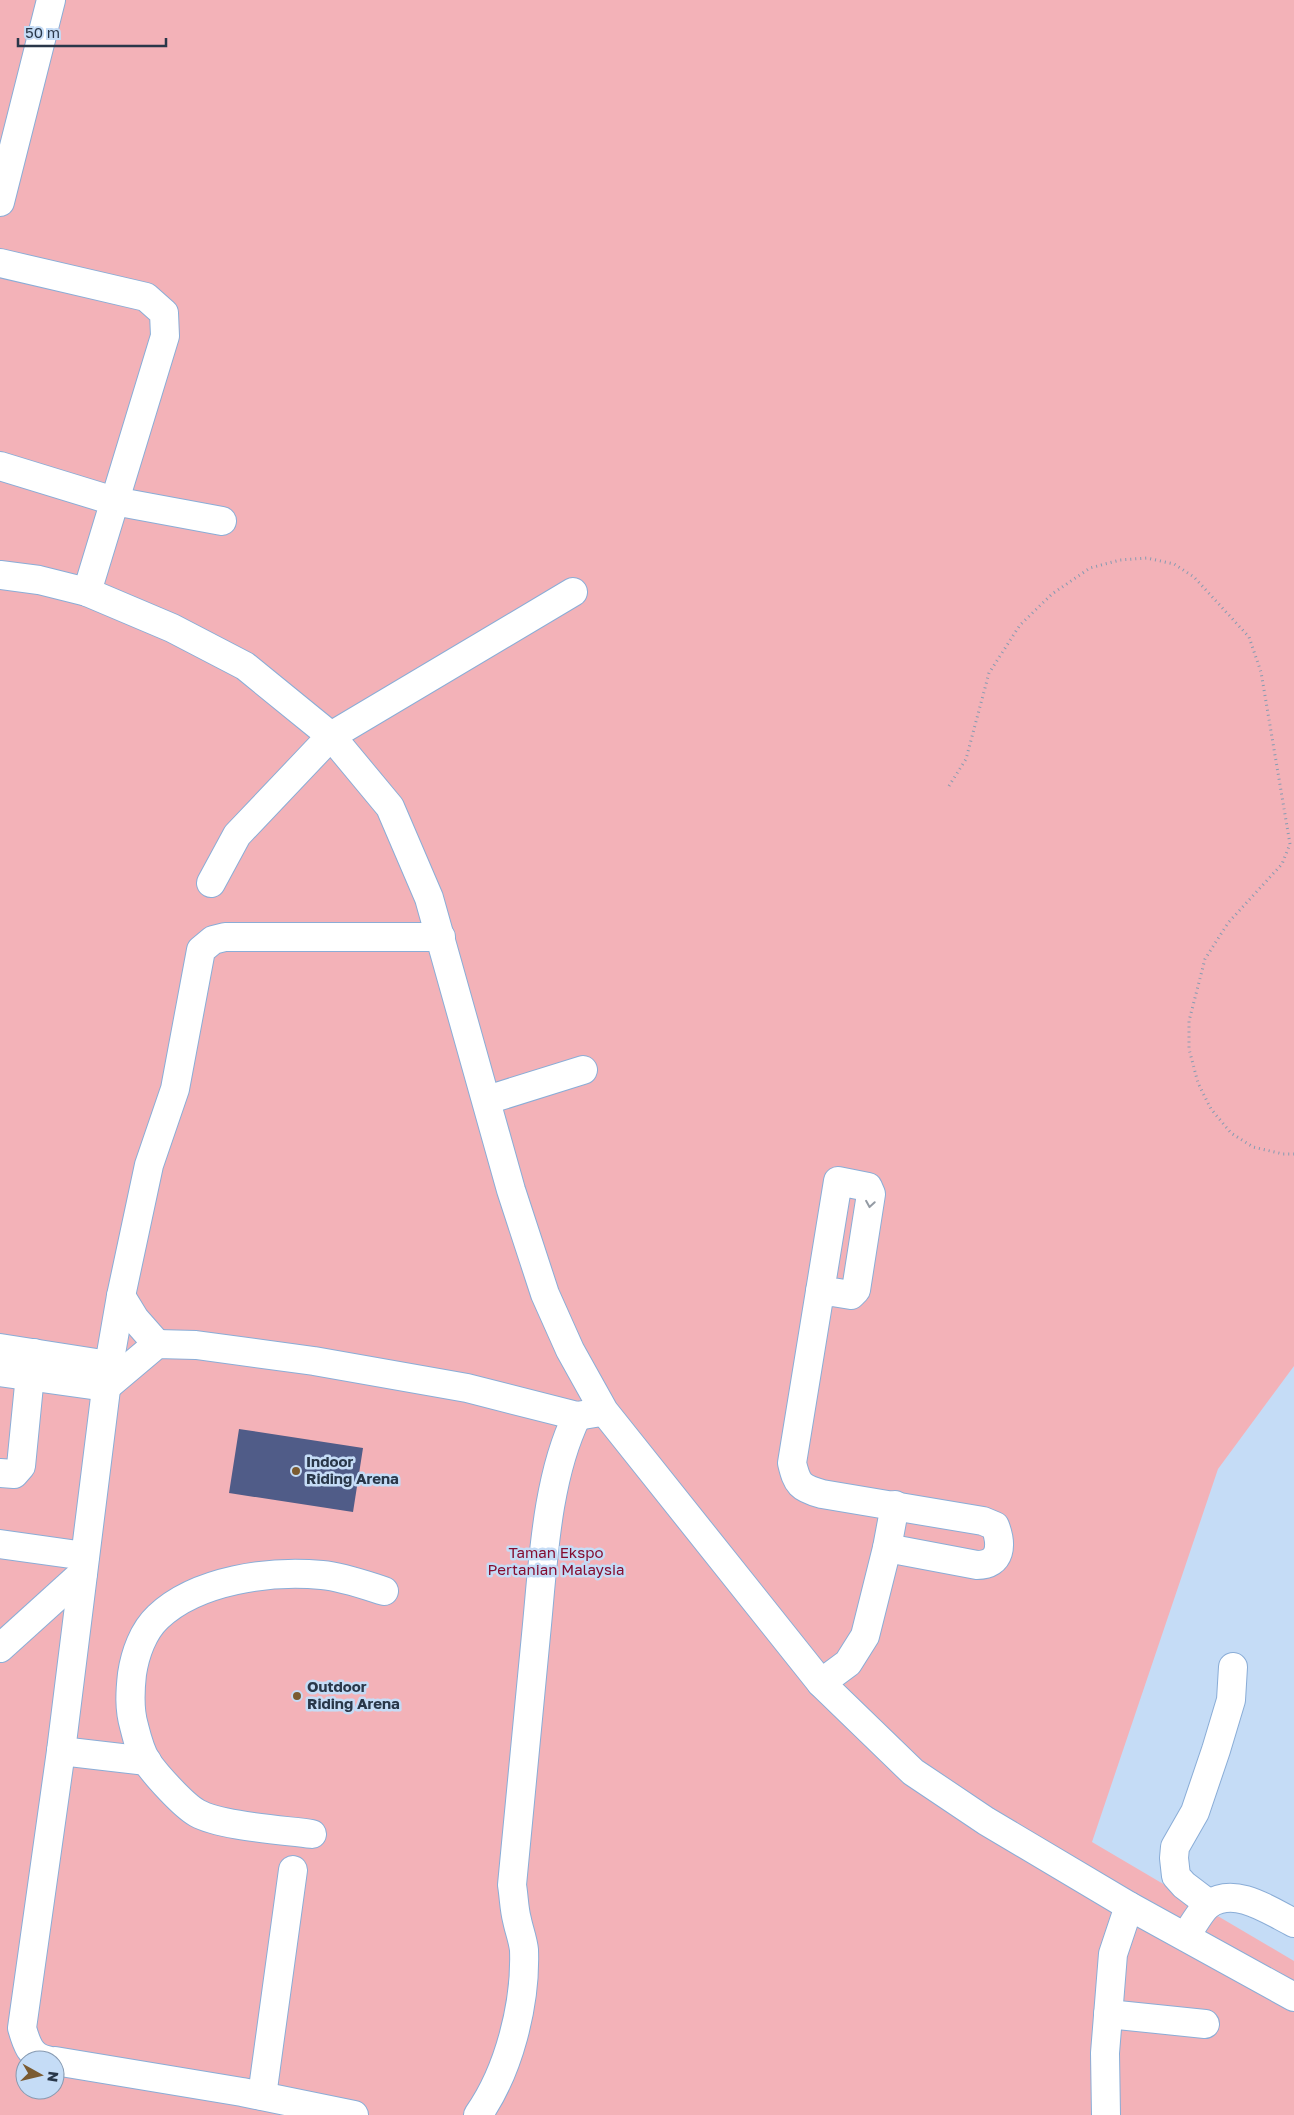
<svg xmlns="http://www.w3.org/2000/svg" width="1294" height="2115" viewBox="0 0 1294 2115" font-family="'Golos Text',sans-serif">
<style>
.green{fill:#f3b2b8;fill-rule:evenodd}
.building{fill:#505c88}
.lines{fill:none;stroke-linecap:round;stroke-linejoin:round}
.minor-casing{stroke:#8aadd7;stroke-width:30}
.path{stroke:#879bb1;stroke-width:3;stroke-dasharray:1 4;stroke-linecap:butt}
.minor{stroke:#fff;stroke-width:28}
.oneway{stroke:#949ba4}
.poi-dot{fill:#7b5b31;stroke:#c5dcf6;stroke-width:2}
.labels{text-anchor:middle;stroke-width:5;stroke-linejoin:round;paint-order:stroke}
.poi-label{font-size:15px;font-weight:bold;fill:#293749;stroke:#c5dcf6;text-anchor:start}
.park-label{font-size:15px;fill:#840d30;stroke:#c5dcf6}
</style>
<rect width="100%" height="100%" fill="#c5dcf6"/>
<path class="green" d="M 0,0 L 1294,0 L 1294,1366 L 1218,1469 L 1092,1842 L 1294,1961 L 1294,2115 L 0,2115 ZM 25,2060 L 55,2060 L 55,2090 L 25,2090 Z"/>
<polygon class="building" points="239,1429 363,1448 353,1512 229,1493"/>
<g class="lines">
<g class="minor-casing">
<g id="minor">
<polyline points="0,202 51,0"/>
<polyline points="0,263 146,297 164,313 165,336 87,592"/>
<polyline points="0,466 114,501 222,521"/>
<polyline points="0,575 39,580 87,592 172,628 245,666 331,736 390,807 429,898 511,1190 545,1294 570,1350 604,1411 821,1683 913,1772 986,1821 1129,1906 1294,1997"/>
<polyline points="211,883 237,835 331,736 573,592"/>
<polyline points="487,1100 583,1070"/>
<path d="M 820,1290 L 851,1295 L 856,1290 L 871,1194 L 868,1187 L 838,1181 L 792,1463 C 797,1484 800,1488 822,1494 L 983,1521 L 995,1526 C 1002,1544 1002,1565 977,1565 L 887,1548"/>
<polyline points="121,1296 135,1319 157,1344"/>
<polyline points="0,1348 109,1365"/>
<polyline points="0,1372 106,1387 157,1344 196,1345 314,1361 467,1388 577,1416 595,1413"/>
<polyline points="0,1473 14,1474 21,1466 30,1375 34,1353"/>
<polyline points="0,1544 85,1556"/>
<polyline points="0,1648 83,1573"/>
<polyline points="821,1683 848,1663 865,1636 887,1548 895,1505"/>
<polyline points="61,1751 147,1761"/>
<path d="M 312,1834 C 283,1830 220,1826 197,1813 C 183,1805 156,1775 147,1762 C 140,1751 137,1738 134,1726 C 129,1709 130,1692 132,1674 C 135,1654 143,1631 158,1617 C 197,1580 270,1570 322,1575 C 343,1577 365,1585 384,1591"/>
<polyline points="1209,1904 1184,1885 1176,1876 1174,1858 1175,1847 1195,1812 1216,1750 1231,1700 1233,1667"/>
<path d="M 1186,1936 C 1191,1928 1202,1909 1209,1904 C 1236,1886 1270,1911 1294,1923"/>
<polyline points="1108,2014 1205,2024"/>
<path d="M 47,2060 C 30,2057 26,2042 22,2028 L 61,1751 L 109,1365 L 121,1296 L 149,1165 L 175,1089 L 201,950 L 213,940 L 225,937 L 441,937"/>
<polyline points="55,2061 242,2092 354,2115"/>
<polyline points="262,2096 293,1870"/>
<path d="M 478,2115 C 509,2071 526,2004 524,1950 C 523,1940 519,1930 517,1920 C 514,1909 514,1897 512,1885 C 520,1802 528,1719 536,1635 C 543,1565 546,1479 577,1416"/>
<polyline points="1106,2115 1105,2053 1113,1954 1129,1906"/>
</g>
</g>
<polyline class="path" points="949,786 966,759 989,673 1020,625 1052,594 1090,568 1120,560 1147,558 1174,564 1194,577 1249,637 1261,672 1290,844 1282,864 1228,923 1205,959 1189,1021 1189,1049 1198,1083 1211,1109 1231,1133 1253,1147 1283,1154 1294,1154"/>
<use href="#minor" class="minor"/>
</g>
<defs><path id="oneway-chevron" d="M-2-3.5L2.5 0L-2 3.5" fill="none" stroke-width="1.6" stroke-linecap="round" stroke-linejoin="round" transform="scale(1.25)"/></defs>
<use class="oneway" href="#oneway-chevron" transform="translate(870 1204) rotate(99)"/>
<g class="poi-dot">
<circle cx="296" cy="1471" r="5"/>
<circle cx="297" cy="1696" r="5"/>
</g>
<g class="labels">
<g class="poi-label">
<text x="306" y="1467">Indoor<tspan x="306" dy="17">Riding Arena</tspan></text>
<text x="307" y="1692">Outdoor<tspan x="307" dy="17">Riding Arena</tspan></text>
</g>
<g class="park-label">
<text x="556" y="1558">Taman Ekspo<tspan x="556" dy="17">Pertanian Malaysia</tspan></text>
</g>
</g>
<g transform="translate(40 2075) rotate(98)"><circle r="24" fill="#c5dcf6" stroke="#879ab1"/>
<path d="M0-4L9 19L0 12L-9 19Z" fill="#7b5b31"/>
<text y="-8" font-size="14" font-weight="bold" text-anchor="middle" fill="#293749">N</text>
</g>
<path d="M18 38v8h148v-8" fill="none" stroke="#293749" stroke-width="2.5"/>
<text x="25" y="38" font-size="15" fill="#293749" stroke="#c5dcf6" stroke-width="4" paint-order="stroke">50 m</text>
</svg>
